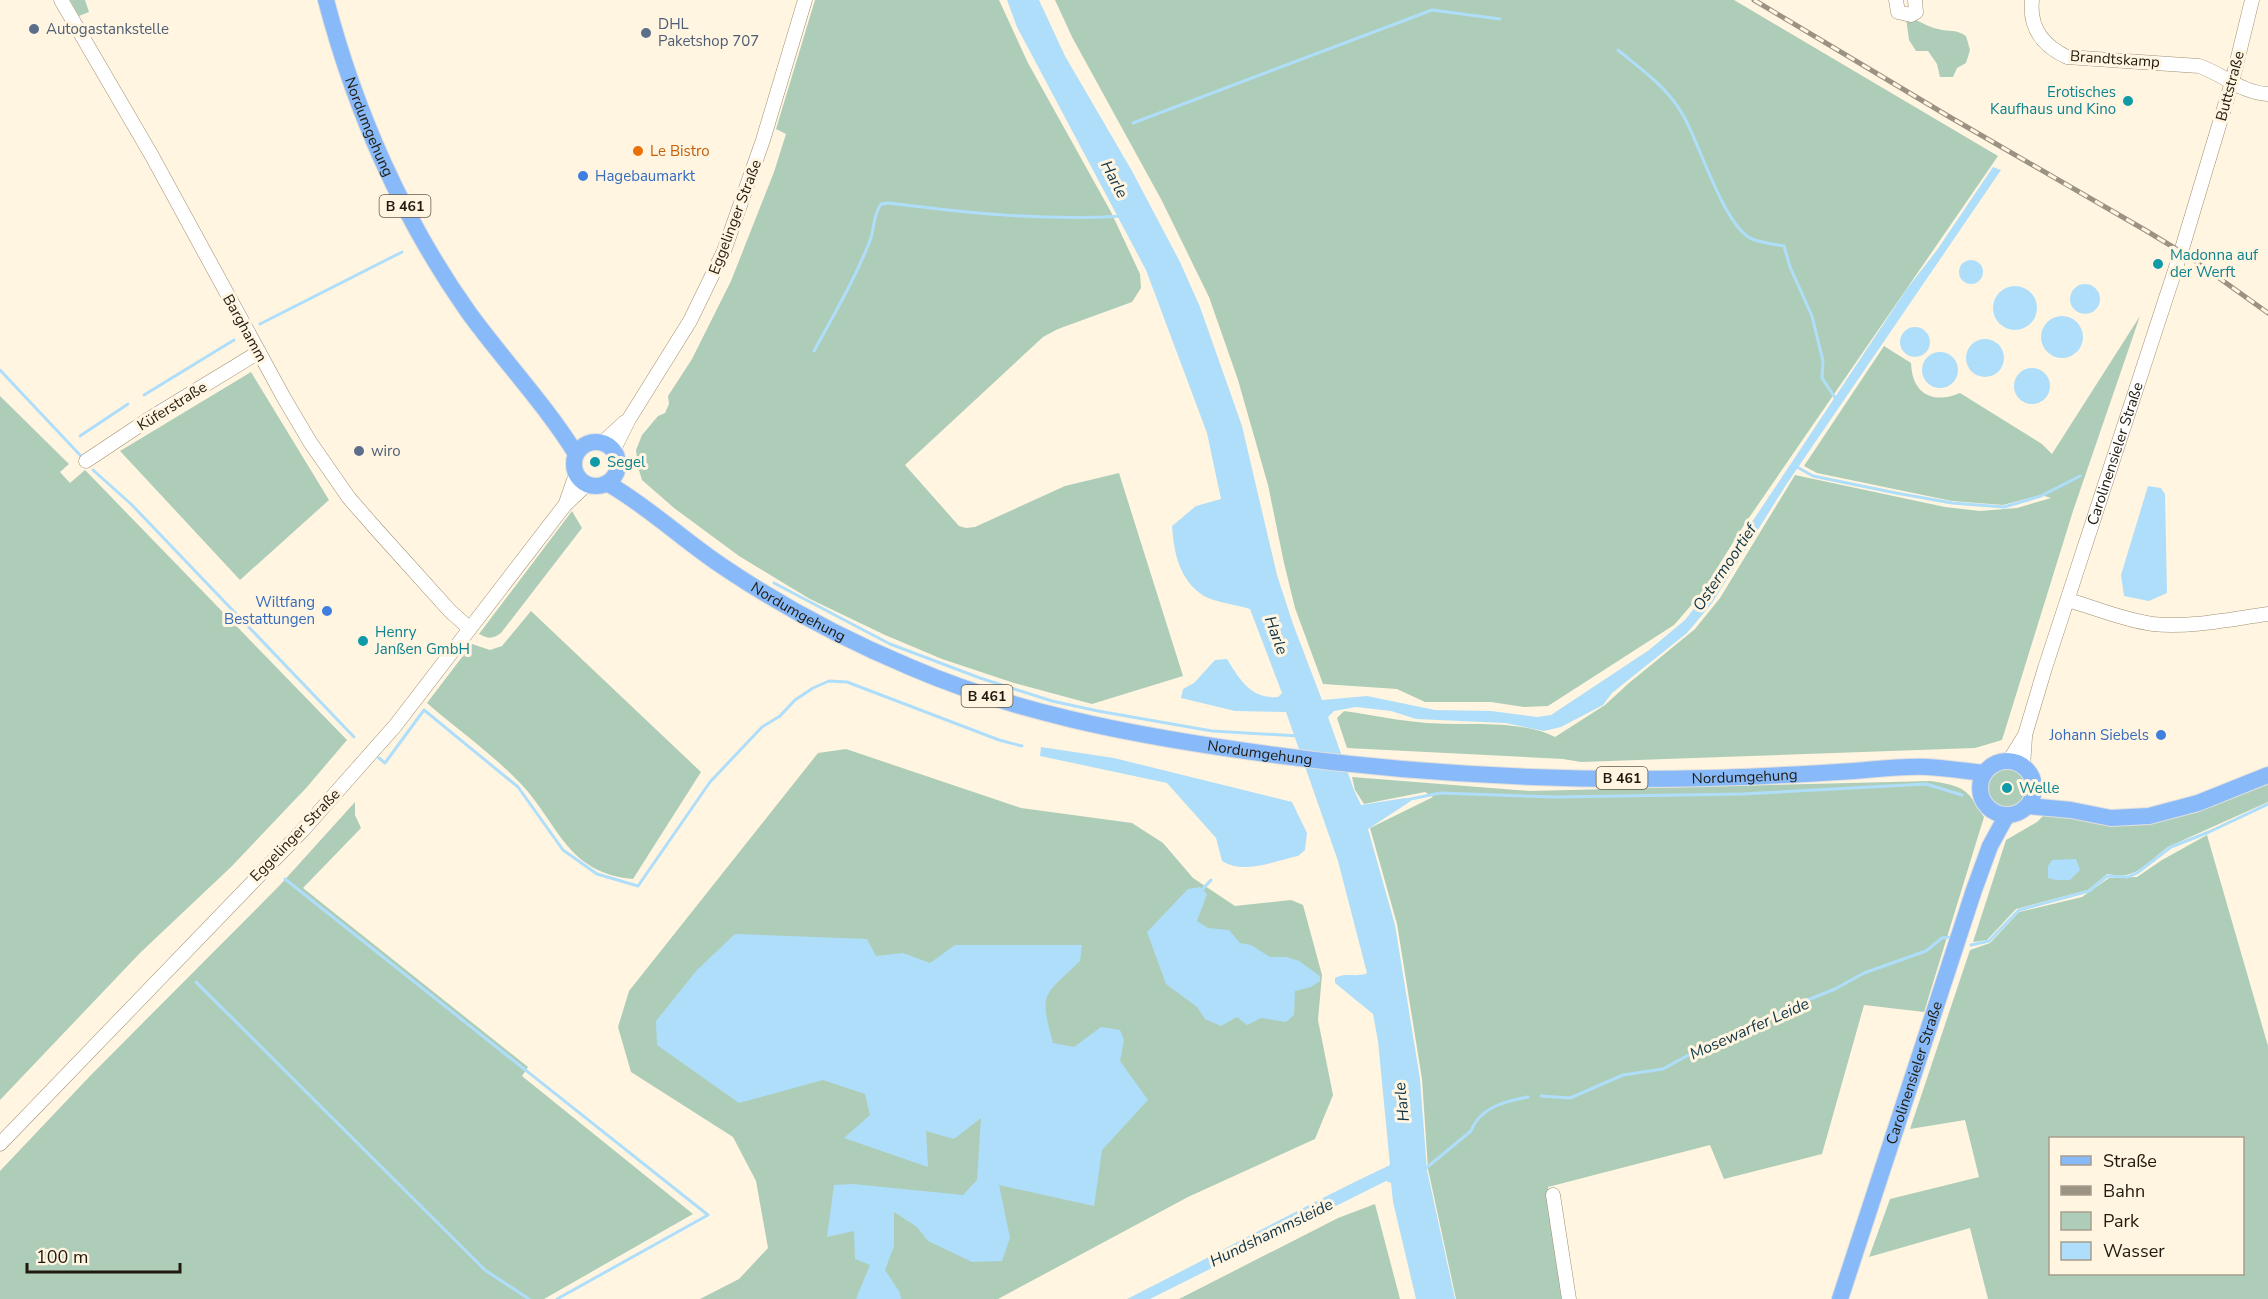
<svg xmlns="http://www.w3.org/2000/svg" width="2268" height="1299" viewBox="0 0 2268 1299" font-family="'Nunito Sans',sans-serif">
<style>
.green{fill:#aecdb8;fill-rule:evenodd}
.water{fill:#afdefa}
.lines{fill:none;stroke-linecap:round;stroke-linejoin:round}
.stream{stroke:#afdefa;stroke-width:3}
.minor-casing{stroke:#9f9071;stroke-width:15}
.major-casing{stroke:#e0dfdd;stroke-width:18}
.minor{stroke:#fff;stroke-width:14}
.major{stroke:#88bafa;stroke-width:16}
.rail-casing{stroke:#9a9282;stroke-width:5}
.rail{stroke:#fff5e1;stroke-width:3;stroke-dasharray:9;stroke-linecap:butt}
.service-dot{fill:#5c6f8a;stroke:#fff5e1;stroke-width:2}
.culture-dot{fill:#0f9aa8;stroke:#fff5e1;stroke-width:2}
.food-dot{fill:#e8710a;stroke:#fff5e1;stroke-width:2}
.shop-dot{fill:#3f7fe0;stroke:#fff5e1;stroke-width:2}
.labels{text-anchor:middle;stroke-width:6;stroke-linejoin:round;paint-order:stroke}
.shield{fill:#fff5e1;stroke:#635c4d;stroke-width:1.5}
.shield-label{font-size:14px;font-weight:bold;fill:#201a0e}
.service-label{font-size:15px;fill:#4e5e75;stroke:#fff5e1;text-anchor:start}
.street-label{font-size:15px;fill:#201a0e;stroke:#fff5e1}
.culture-label{font-size:15px;fill:#0d838f;stroke:#fff5e1;text-anchor:start}
.food-label{font-size:15px;fill:#c56008;stroke:#fff5e1;text-anchor:start}
.shop-label{font-size:15px;fill:#366cbe;stroke:#fff5e1;text-anchor:end}
.water-label{font-size:16px;font-style:italic;fill:#0e3549;stroke:#fff5e1}
</style>
<rect width="100%" height="100%" fill="#fff5e1"/>
<g class="green">
<polygon points="70,0 85,0 89,12 79,16"/>
<polygon points="815,0 999,0 1028,63 1111,212 1140,274 1141,288 1132,302 1058,329 1043,337 905,465 959,526 966,528 975,527 1065,486 1119,473 1183,676 1092,704 1014,683 942,659 885,635 810,599 739,556 674,508 642,480 638,467 636,450 642,435 658,416 665,413 669,404 668,396 692,359 731,281 774,172 786,134 776,129"/>
<polygon points="1055,0 1734,0 1998,156 1744,525 1701,594 1674,625 1548,706 1524,707 1491,702 1425,702 1397,689 1323,684 1295,608 1284,563 1268,485 1238,380 1209,297 1162,201 1072,37"/>
<path d="M 1906,18 C 1920,19 1926,27 1938,29 C 1950,32 1956,29 1966,36 L 1970,50 L 1966,63 L 1957,68 L 1953,77 L 1940,77 L 1937,64 L 1928,51 L 1916,51 L 1909,40 Z"/>
<path d="M 2140,316 L 2073,511 L 2002,740 L 1975,748 L 1581,762 L 1563,759 L 1347,748 L 1337,718 L 1344,711 C 1372,715 1400,721 1427,723 C 1465,726 1521,719 1555,737 L 1605,705 L 1629,683 L 1695,629 L 1720,598 L 1795,475 L 1945,507 L 1980,511 L 2017,508 L 2051,498 L 2041,495 L 2003,505 L 1952,501 L 1817,473 L 1804,466 L 1884,346 L 1911,363 C 1912,393 1932,405 1960,393 L 2042,444 L 2052,454 Z"/>
<polygon points="251,372 329,500 240,580 120,451"/>
<polygon points="0,396 69,464 60,472 70,483 85,470 347,740 307,787 231,867 140,953 0,1100"/>
<path d="M 572,511 L 582,528 L 501,633 C 493,639 488,639 479,634 Z"/>
<path d="M 531,611 L 701,772 L 633,879 C 567,873 559,825 522,785 C 494,755 458,730 427,703 L 472,644 L 490,650 L 502,646 Z"/>
<polygon points="846,749 1021,808 1132,823 1163,843 1193,878 1235,906 1291,900 1303,905 1322,975 1318,1020 1333,1095 1315,1139 1188,1197 998,1299 700,1299 739,1279 768,1248 756,1181 733,1137 631,1072 618,1027 629,991 818,753"/>
<circle cx="2007" cy="789" r="20"/>
<path d="M 1352,777 L 1530,791 L 1931,781 C 1966,787 1966,788 1984,817 L 1924,1012 L 1864,1005 L 1822,1154 L 1724,1179 L 1710,1145 L 1548,1187 L 1566,1299 L 1456,1299 L 1428,1169 L 1422,1079 L 1397,924 L 1370,828 L 1433,797 L 1425,792 L 1364,804 L 1355,790 Z"/>
<path d="M 2268,784 L 2268,802 L 2170,846 C 2156,854 2143,872 2126,875 C 2120,876 2113,875 2107,874 L 2088,890 L 2016,909 L 1987,940 L 1973,942 L 2006,840 L 2037,822 L 2048,811 L 2202,809 Z"/>
<polygon points="355,802 355,815 361,828 303,888 528,1067 522,1076 693,1214 544,1299 0,1299 0,1171 90,1076 280,885"/>
<path d="M 2207,835 L 2268,1046 L 2268,1299 L 1988,1299 L 1970,1228 L 1869,1257 L 1890,1199 L 1979,1177 L 1965,1120 L 1910,1129 L 1970,950 L 1990,943 L 2019,912 L 2082,897 L 2109,878 L 2137,877 L 2162,860 ZM 2050,1138 L 2242,1138 L 2242,1274 L 2050,1274 Z"/>
<polygon points="1375,1204 1400,1299 1179,1299 1338,1218"/>
</g>
<g class="water">
<path d="M 1007,0 L 1039,0 L 1065,56 L 1132,171 L 1180,262 L 1200,307 L 1242,426 L 1277,575 L 1293,624 L 1322,700 L 1367,696 L 1435,710 L 1491,711 L 1537,717 L 1551,715 L 1649,650 L 1685,620 L 1699,602 L 1906,290 L 1937,250 L 1993,167 L 2001,170 L 1786,485 L 1712,603 L 1687,633 L 1612,693 L 1603,705 L 1561,727 L 1544,731 L 1505,723 L 1416,719 L 1391,711 L 1356,707 L 1334,711 L 1328,717 L 1354,790 L 1361,805 L 1405,798 L 1411,801 L 1368,829 L 1395,925 L 1420,1079 L 1427,1170 L 1455,1299 L 1416,1299 L 1393,1202 L 1391,1183 L 1386,1181 L 1150,1299 L 1127,1299 C 1215,1255 1301,1207 1390,1165 L 1378,1041 L 1373,1014 L 1335,983 L 1335,978 C 1346,972 1356,978 1367,973 L 1338,861 L 1286,712 L 1235,711 L 1181,698 L 1183,689 L 1194,683 L 1215,660 L 1227,659 C 1240,680 1251,699 1278,697 L 1282,693 L 1250,609 C 1238,605 1214,602 1204,596 C 1179,580 1174,553 1172,526 L 1196,506 L 1221,499 L 1207,433 L 1146,270 L 1017,27 Z"/>
<circle cx="1971" cy="272" r="12"/>
<circle cx="2085" cy="299" r="15"/>
<circle cx="2015" cy="308" r="22"/>
<circle cx="2062" cy="337" r="21"/>
<circle cx="1915" cy="342" r="15"/>
<circle cx="1985" cy="358" r="19"/>
<circle cx="1940" cy="370" r="18"/>
<circle cx="2032" cy="386" r="18"/>
<polygon points="2148,486 2161,488 2165,494 2167,593 2149,601 2124,596 2121,575"/>
<path d="M 1041,747 L 1114,758 L 1292,802 L 1307,833 L 1305,850 L 1298,856 C 1274,861 1244,875 1222,861 L 1216,838 L 1167,783 L 1040,756 Z"/>
<polygon points="2076,859 2080,870 2070,880 2056,880 2048,878 2048,866 2052,860"/>
<polygon points="1200,887 1207,894 1197,921 1208,928 1229,930 1240,943 1251,945 1270,957 1286,957 1299,961 1320,976 1320,981 1311,987 1295,991 1294,1015 1286,1022 1261,1018 1247,1025 1237,1017 1221,1026 1205,1019 1197,1007 1166,984 1147,932 1188,889"/>
<path d="M 735,934 L 867,939 L 876,956 L 903,953 L 930,963 L 955,945 L 1082,945 L 1080,961 C 1043,997 1039,991 1053,1043 L 1074,1047 L 1101,1027 L 1120,1030 L 1124,1040 L 1120,1061 L 1148,1100 L 1102,1150 L 1094,1206 L 999,1185 L 1010,1238 L 1002,1261 L 972,1262 L 928,1241 L 917,1227 L 894,1212 L 894,1246 L 885,1270 L 899,1291 L 901,1299 L 856,1299 L 870,1265 L 855,1259 L 854,1231 L 827,1237 L 834,1185 L 853,1184 L 963,1195 L 977,1180 L 981,1118 L 954,1139 L 926,1131 L 928,1167 L 844,1138 L 870,1115 L 865,1094 L 823,1080 L 739,1103 L 657,1045 L 656,1021 L 697,970 Z"/>
</g>
<g class="lines">
<g class="stream">
<path d="M 1618,50 C 1642,70 1667,87 1683,115 C 1699,142 1724,227 1752,239 C 1762,243 1774,244 1784,246 L 1790,267 L 1812,316 L 1823,361 L 1822,378 L 1836,399"/>
<polyline points="1133,123 1432,10 1500,19"/>
<polyline points="260,324 402,252"/>
<path d="M 814,351 C 833,316 854,281 869,243 C 875,230 872,217 881,204 L 889,203 C 967,213 1045,221 1123,216"/>
<polyline points="0,370 80,455"/>
<polyline points="144,395 234,340"/>
<polyline points="80,436 128,404"/>
<polyline points="1797,467 1813,476 1896,493 1952,503 2004,507 2041,496 2080,476"/>
<polyline points="93,470 131,504 354,737"/>
<polyline points="774,583 890,644 980,678 1052,701 1098,711 1212,731 1299,736"/>
<polyline points="379,758 385,763 424,710 518,787 563,850 597,874 638,886 710,782 762,727 780,716 795,700 813,688 829,681 847,682 999,740 1022,746"/>
<polyline points="1406,800 1440,793 1555,797 1742,794 1926,784 1962,795"/>
<polyline points="285,879 708,1215 557,1299"/>
<polyline points="1200,892 1211,880"/>
<polyline points="1971,945 1989,941 2019,910 2089,891 2107,876 2128,877 2137,873 2171,847 2209,832 2268,804"/>
<polyline points="196,982 485,1270 529,1299"/>
<polyline points="1541,1096 1570,1098 1623,1075 1663,1069 1714,1041 1736,1033 1790,1007 1835,989 1864,973 1926,951 1942,938 1951,937"/>
<path d="M 1425,1169 L 1471,1131 C 1480,1107 1506,1101 1528,1097"/>
</g>
<g class="minor-casing">
<g id="minor">
<polyline points="61,0 152,156 284,398 310,442 349,498 377,530 450,611 469,628"/>
<polyline points="1896,0 1898,12 1911,15 1916,12 1915,0"/>
<path d="M 2032,0 C 2029,28 2043,46 2067,57 L 2199,66 C 2223,74 2242,93 2268,94"/>
<polyline points="602,443 625,422"/>
<polyline points="613,451 629,419 690,321 724,251 763,140 805,0"/>
<polyline points="86,461 149,419 259,352"/>
<polyline points="566,503 576,474"/>
<path d="M 2068,600 C 2096,608 2123,620 2153,624 C 2190,628 2231,619 2268,614"/>
<path id="s1" d="M 2009,761 L 2025,735 L 2045,668 L 2181,252 L 2232,82 L 2252,0"/>
<polyline points="2023,767 2025,737"/>
<polyline points="0,1144 303,830 356,770 395,726 565,505 587,484"/>
<polyline points="1553,1195 1569,1299"/>
</g>
</g>
<g class="major-casing">
<g id="major">
<path id="s2" d="M 326,0 C 355,111 403,220 469,313 C 504,361 545,404 576,454"/>
<circle cx="596" cy="464" r="22"/>
<path id="s3" d="M 607,483 C 649,507 684,541 725,568 C 783,607 845,640 910,667 C 1014,712 1127,734 1239,750 C 1395,773 1552,782 1709,778 C 1758,777 1806,774 1854,771 C 1878,769 1903,766 1927,767 C 1946,768 1965,771 1984,773"/>
<circle cx="2007" cy="788" r="27"/>
<polyline points="2028,806 2071,810 2111,818 2149,816 2198,803 2268,775"/>
<path id="s4" d="M 1840,1299 L 1974,890 L 1990,846 L 2007,815"/>
</g>
</g>
<use href="#minor" class="minor"/>
<use href="#major" class="major"/>
<g class="rail-casing">
<polyline id="rail" points="1754,0 1948,116 2145,230 2191,258 2268,313"/>
</g>
<use href="#rail" class="rail"/>
</g>
<g class="service-dot">
<circle cx="34" cy="29" r="6"/>
<circle cx="646" cy="33" r="6"/>
<circle cx="359" cy="451" r="6"/>
</g>
<g class="culture-dot">
<circle cx="2128" cy="101" r="6"/>
<circle cx="2158" cy="264" r="6"/>
<circle cx="595" cy="462" r="6"/>
<circle cx="363" cy="641" r="6"/>
<circle cx="2007" cy="788" r="6"/>
</g>
<circle class="food-dot" cx="638" cy="151" r="6"/>
<g class="shop-dot">
<circle cx="583" cy="176" r="6"/>
<circle cx="327" cy="611" r="6"/>
<circle cx="2161" cy="735" r="6"/>
</g>
<g class="labels">
<g class="shield">
<rect x="379.5" y="195" width="51" height="22" rx="4.5"/>
<rect x="961.5" y="685" width="51" height="22" rx="4.5"/>
<rect x="1596.5" y="767" width="51" height="22" rx="4.5"/>
</g>
<g class="shield-label">
<text x="405" y="211">B 461</text>
<text x="987" y="701">B 461</text>
<text x="1622" y="783">B 461</text>
</g>
<g class="service-label">
<text x="658" y="29">DHL<tspan x="658" dy="17">Paketshop 707</tspan></text>
<text x="46" y="34">Autogastankstelle</text>
<text x="371" y="456">wiro</text>
</g>
<g class="street-label">
<text transform="translate(2115 59) rotate(4)" y="5">Brandtskamp</text>
<text transform="translate(2230 86) rotate(-75)" y="5">Buttstraße</text>
<text dy="5" stroke="none"><textPath href="#s2" startOffset="134">Nordumgehung</textPath></text>
<text transform="translate(735 217) rotate(-69)" y="5">Eggelinger Straße</text>
<text transform="translate(245 328) rotate(61)" y="5">Barghamm</text>
<text transform="translate(172 406) rotate(-32)" y="5">Küferstraße</text>
<text dy="5" stroke="none"><textPath href="#s1" startOffset="326">Carolinensieler Straße</textPath></text>
<text dy="5" stroke="none"><textPath href="#s3" startOffset="231">Nordumgehung</textPath></text>
<text dy="5" stroke="none"><textPath href="#s3" startOffset="717">Nordumgehung</textPath></text>
<text dy="5" stroke="none"><textPath href="#s3" startOffset="1203">Nordumgehung</textPath></text>
<text transform="translate(295 835) rotate(-46)" y="5">Eggelinger Straße</text>
<text dy="5" stroke="none"><textPath href="#s4" startOffset="238">Carolinensieler Straße</textPath></text>
</g>
<g class="culture-label">
<text x="2116" y="97" text-anchor="end">Erotisches<tspan x="2116" dy="17">Kaufhaus und Kino</tspan></text>
<text x="2170" y="260">Madonna auf<tspan x="2170" dy="17">der Werft</tspan></text>
<text x="607" y="467">Segel</text>
<text x="375" y="637">Henry<tspan x="375" dy="17">Janßen GmbH</tspan></text>
<text x="2019" y="793">Welle</text>
</g>
<g class="food-label">
<text x="650" y="156">Le Bistro</text>
</g>
<g class="shop-label">
<text x="595" y="181" text-anchor="start">Hagebaumarkt</text>
<text x="315" y="607">Wiltfang<tspan x="315" dy="17">Bestattungen</tspan></text>
<text x="2149" y="740">Johann Siebels</text>
</g>
<g class="water-label">
<text transform="translate(1115 179) rotate(62)" y="6">Harle</text>
<text transform="translate(1724 567) rotate(-56)" y="6">Ostermoortief</text>
<text transform="translate(1277 635) rotate(70)" y="6">Harle</text>
<text transform="translate(1749 1028) rotate(-24)" y="6">Mosewarfer Leide</text>
<text transform="translate(1401 1102) rotate(-96)" y="6">Harle</text>
<text transform="translate(1271 1232) rotate(-26)" y="6">Hundshammsleide</text>
</g>
</g>
<rect x="2049" y="1137" width="195" height="138" fill="#fff5e1" stroke="#a69d8d" stroke-width="1.5"/>
<rect x="2061" y="1156" width="30" height="9" fill="#88bafa" stroke="#a69d8d" stroke-width="1.5"/>
<text x="2103" y="1167" font-size="18" fill="#201a0e">Straße</text>
<rect x="2061" y="1186" width="30" height="9" fill="#9a9282" stroke="#a69d8d" stroke-width="1.5"/>
<text x="2103" y="1197" font-size="18" fill="#201a0e">Bahn</text>
<rect x="2061" y="1212" width="30" height="18" fill="#aecdb8" stroke="#a69d8d" stroke-width="1.5"/>
<text x="2103" y="1227" font-size="18" fill="#201a0e">Park</text>
<rect x="2061" y="1242" width="30" height="18" fill="#afdefa" stroke="#a69d8d" stroke-width="1.5"/>
<text x="2103" y="1257" font-size="18" fill="#201a0e">Wasser</text>
<path d="M27 1263v9h153v-9" fill="none" stroke="#201a0e" stroke-width="3"/>
<text x="36" y="1263" font-size="18" fill="#201a0e" stroke="#fff5e1" stroke-width="4.5" paint-order="stroke">100 m</text>
</svg>
